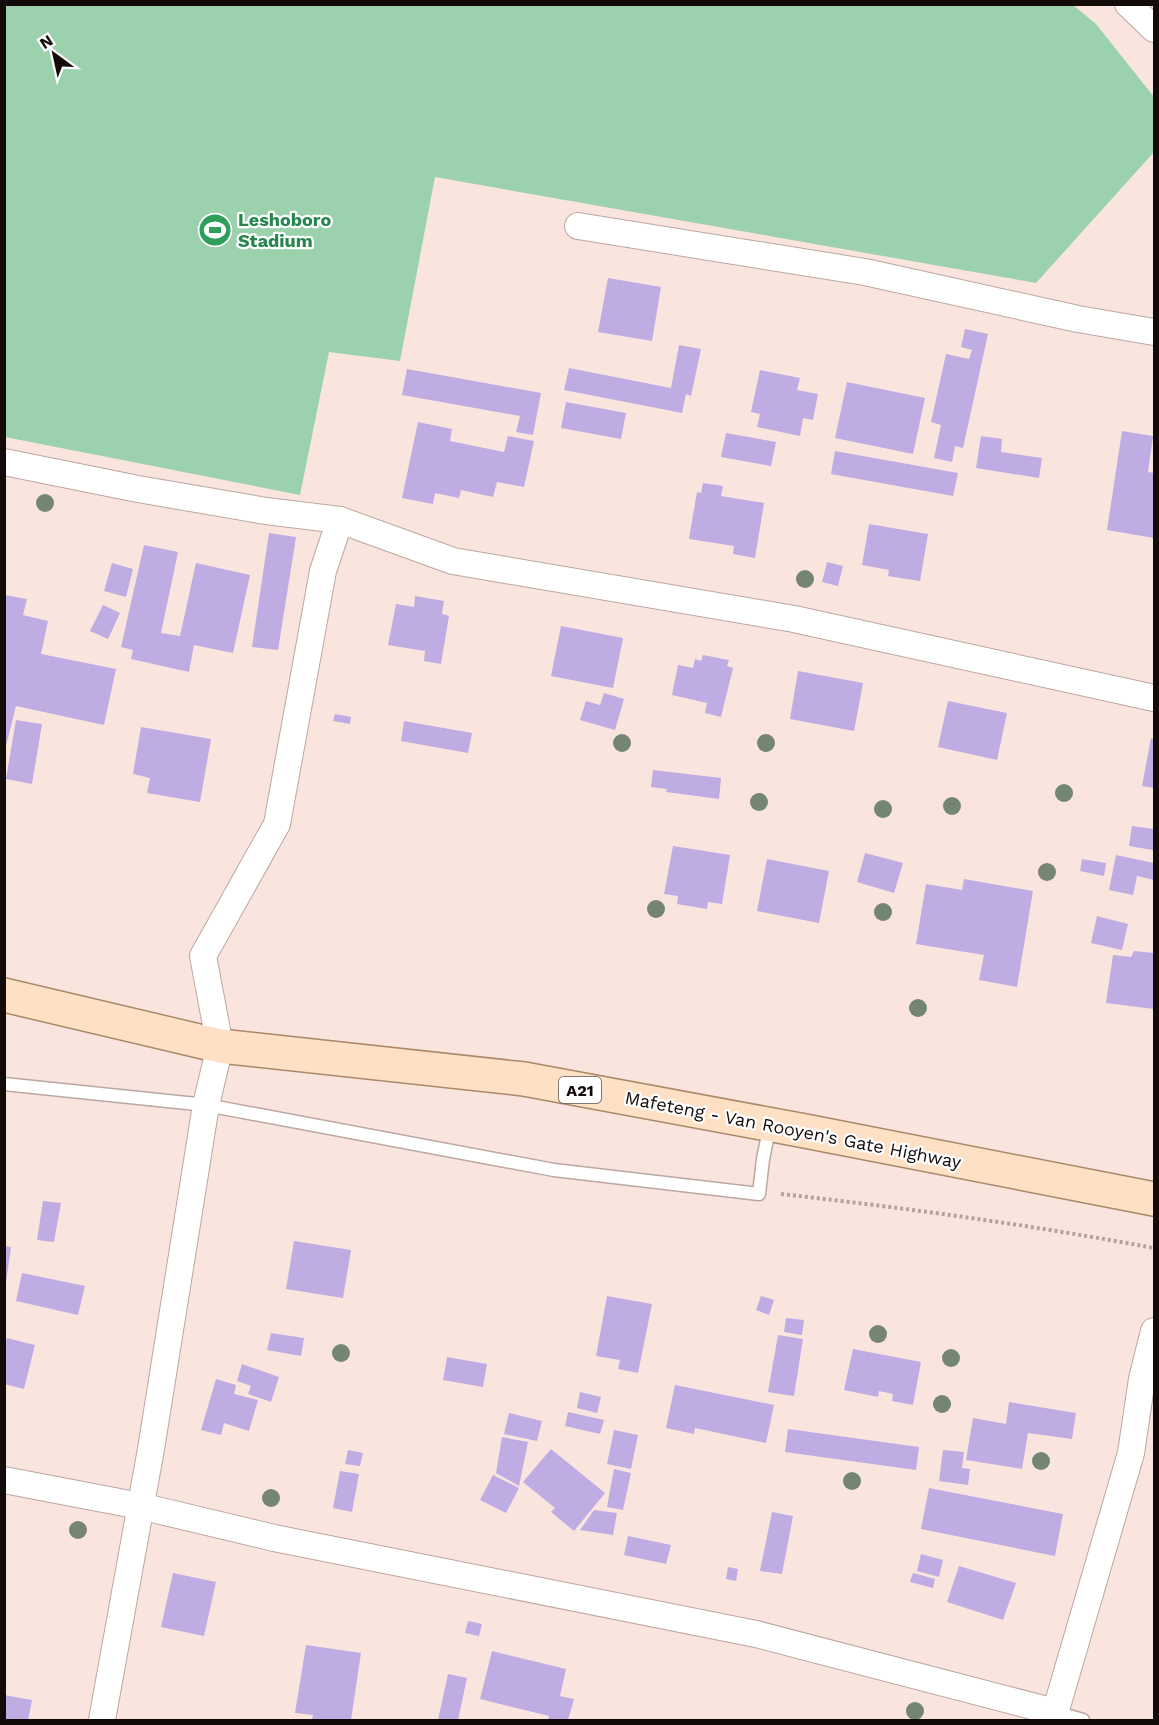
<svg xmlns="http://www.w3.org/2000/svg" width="1159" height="1725" viewBox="0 0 1159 1725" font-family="'Work Sans',sans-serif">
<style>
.green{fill:#9bd2ad}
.building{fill:#bface3}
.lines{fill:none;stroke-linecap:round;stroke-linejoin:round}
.lane-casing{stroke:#bba7a0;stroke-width:15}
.street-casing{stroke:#bba7a0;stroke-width:28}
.primary-casing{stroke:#ab8869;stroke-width:36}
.path{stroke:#b3a29d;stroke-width:4;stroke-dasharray:3 3;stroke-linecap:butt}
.lane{stroke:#fff;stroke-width:12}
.street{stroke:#fff;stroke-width:26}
.primary{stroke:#fee0c4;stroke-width:33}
.tree{fill:#758574}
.labels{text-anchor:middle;stroke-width:4.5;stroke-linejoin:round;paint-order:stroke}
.shield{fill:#fff;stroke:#595453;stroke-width:1.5}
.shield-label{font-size:16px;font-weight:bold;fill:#120b09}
.leisure-label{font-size:18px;font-weight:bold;fill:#27864d;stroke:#fff;text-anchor:start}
.street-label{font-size:18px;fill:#120b09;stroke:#fff}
</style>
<rect width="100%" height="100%" fill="#fae5de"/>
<polygon class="green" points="4,5 1073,5 1096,24 1154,97 1154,152 1036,283 435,177 400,361 329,352 300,495 5,437"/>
<g class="building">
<polygon points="608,278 661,287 652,341 598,332"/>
<polygon points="965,329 988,334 963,448 955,446 952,462 934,458 941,425 931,422 946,354 969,359 972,350 961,347"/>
<polygon points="679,345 701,349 691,396 686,394 682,413 564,390 569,368 671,388"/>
<polygon points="407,369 541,393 533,435 516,432 520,416 402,395"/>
<polygon points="760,370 800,378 797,390 818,394 813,420 803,418 800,436 757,427 760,414 751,412"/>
<polygon points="847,382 925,398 913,454 835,438"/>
<polygon points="566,402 626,413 621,439 561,428"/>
<polygon points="418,422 452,429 450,441 504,452 508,436 534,441 524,487 497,482 493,497 461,490 459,498 435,493 433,504 402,498"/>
<polygon points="1122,431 1153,436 1148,472 1154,473 1154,538 1107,530"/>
<polygon points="726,433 776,442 771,466 721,457"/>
<polygon points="981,436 1002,439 1001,452 1042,458 1039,478 976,468"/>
<polygon points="835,451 958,473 953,496 831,474"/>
<polygon points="703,483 723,486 721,496 764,503 755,558 733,554 734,546 689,539 697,492 701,493"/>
<polygon points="869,524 928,534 920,581 888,576 889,570 862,565"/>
<polygon points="269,533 296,537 278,650 252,647"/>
<polygon points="144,545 178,552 161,633 180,636 196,563 250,575 233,653 194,645 189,672 131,659 133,650 121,647"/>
<polygon points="827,562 843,566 838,586 822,582"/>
<polygon points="112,563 133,569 126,597 104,591"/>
<polygon points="5,595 27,599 23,615 48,621 41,654 116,669 104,725 16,706 4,754"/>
<polygon points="415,596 444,601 442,614 449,616 441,664 424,661 425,651 388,645 396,604 414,607"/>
<polygon points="103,605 120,613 108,639 90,631"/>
<polygon points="561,626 623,638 613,688 551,676"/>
<polygon points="703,655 729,660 727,666 733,668 721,717 705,713 707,703 672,695 678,665 693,668 695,659 701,661"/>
<polygon points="798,671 863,683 854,731 790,719"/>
<polygon points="604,693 624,699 615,730 580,720 586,701 600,705"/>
<polygon points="948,701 1007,713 997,760 938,747"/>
<polygon points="335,714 351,717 350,724 333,721"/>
<polygon points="16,720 42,724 32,784 6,779"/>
<polygon points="404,721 472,733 468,753 401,741"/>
<polygon points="141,727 211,739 200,802 147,793 150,778 133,774"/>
<polygon points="1151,738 1154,739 1154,788 1142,786"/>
<polygon points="653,770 721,778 719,799 666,792 667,789 651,787"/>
<polygon points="1132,826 1154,829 1153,850 1129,846"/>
<polygon points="673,846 730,855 722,904 708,902 707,909 677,904 678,896 664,894"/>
<polygon points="865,853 903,863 894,893 857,882"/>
<polygon points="1116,855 1154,863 1154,880 1137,876 1133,895 1109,890"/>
<polygon points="767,859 829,871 819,923 757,911"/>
<polygon points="1082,859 1106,863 1104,876 1080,871"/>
<polygon points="964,879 1033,891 1017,987 979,980 984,955 916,944 926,884 962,890"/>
<polygon points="1097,916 1128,924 1122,950 1091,943"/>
<polygon points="1134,951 1154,953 1154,1009 1106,1003 1113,955 1131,957"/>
<polygon points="43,1201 61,1203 54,1242 37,1240"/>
<polygon points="294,1241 351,1250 343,1298 286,1289"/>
<polygon points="4,1246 11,1247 6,1283 4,1283"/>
<polygon points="22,1273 85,1286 78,1315 16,1301"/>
<polygon points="607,1296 652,1304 638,1373 618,1369 620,1360 596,1356"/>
<polygon points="761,1296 774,1300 769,1315 756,1310"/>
<polygon points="786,1318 804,1320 802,1335 784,1332"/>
<polygon points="271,1333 304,1338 301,1356 267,1350"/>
<polygon points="778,1335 803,1339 794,1396 768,1392"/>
<polygon points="7,1338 35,1345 24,1389 4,1384 4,1347"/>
<polygon points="853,1349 921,1362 913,1405 892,1401 893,1394 879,1391 878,1397 844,1390"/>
<polygon points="447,1357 487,1364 483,1387 443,1380"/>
<polygon points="242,1364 279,1377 271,1402 248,1394 251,1386 237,1381"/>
<polygon points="216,1379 236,1385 234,1394 258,1400 249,1431 224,1423 221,1435 201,1430"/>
<polygon points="675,1385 774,1405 766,1443 695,1428 694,1434 666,1428"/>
<polygon points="580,1392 601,1397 597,1413 577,1408"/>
<polygon points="1009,1402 1076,1413 1072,1439 1028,1433 1022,1469 966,1460 973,1418 1006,1424"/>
<polygon points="568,1412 604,1420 600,1434 565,1426"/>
<polygon points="509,1413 542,1421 537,1441 504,1434"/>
<polygon points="788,1429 919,1447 916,1470 785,1452"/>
<polygon points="614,1430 638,1435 631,1469 607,1464"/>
<polygon points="502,1437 528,1442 519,1486 496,1473"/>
<polygon points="551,1449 605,1493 574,1531 551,1512 555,1508 523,1482"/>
<polygon points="348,1450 363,1453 360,1466 345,1464"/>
<polygon points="943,1450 964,1452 962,1468 970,1469 968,1485 939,1481"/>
<polygon points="614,1469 631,1473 623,1510 607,1507"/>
<polygon points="340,1471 359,1474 352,1512 333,1508"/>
<polygon points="493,1475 519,1488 506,1513 480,1500"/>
<polygon points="929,1488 1063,1514 1055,1556 921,1529"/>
<polygon points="594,1510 617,1513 613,1535 580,1530"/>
<polygon points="772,1512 793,1516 782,1574 760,1571"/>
<polygon points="628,1536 671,1545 666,1564 624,1555"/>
<polygon points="921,1554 943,1560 939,1577 917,1571"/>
<polygon points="959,1566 1016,1583 1003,1620 947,1602"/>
<polygon points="728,1567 738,1569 736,1581 726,1579"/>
<polygon points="173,1573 216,1582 204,1636 161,1627"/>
<polygon points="913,1573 935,1579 933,1588 910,1582"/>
<polygon points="468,1621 482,1624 479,1636 465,1633"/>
<polygon points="306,1645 361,1653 351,1720 312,1720 313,1715 295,1713"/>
<polygon points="492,1651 566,1669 560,1696 574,1699 568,1720 548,1720 549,1716 480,1699"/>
<polygon points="448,1674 467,1678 458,1720 438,1720"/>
<polygon points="4,1695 32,1700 28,1720 4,1720"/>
</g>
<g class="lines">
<g class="lane-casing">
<g id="lane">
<polyline points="4,1084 206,1105 554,1170 759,1194 763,1159 770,1125"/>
<polyline points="1055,1712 1083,1720"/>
</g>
</g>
<g class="street-casing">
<g id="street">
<polyline points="1128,4 1154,29"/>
<polyline points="578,226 865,272 1078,319 1154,332"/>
<polyline points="4,462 138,489 266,511 340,520 453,561 794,619 1154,698"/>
<polyline points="4,1480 140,1506 274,1538 756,1634 1055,1712"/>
<polyline points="102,1720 151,1449 206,1105 220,1046 203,956 277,824 323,571 340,520"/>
<polyline points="1053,1720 1131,1453 1142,1379 1154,1331"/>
</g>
</g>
<g class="primary-casing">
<polyline id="primary" points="4,995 220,1046 524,1079 805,1131 1154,1199"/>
</g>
<path class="path" d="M 781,1194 C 906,1208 1031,1225 1154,1248"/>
<use href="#lane" class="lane"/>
<use href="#street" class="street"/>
<use href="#primary" class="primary"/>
</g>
<g class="tree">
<circle cx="45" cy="503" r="9"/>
<circle cx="805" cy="579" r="9"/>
<circle cx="622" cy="743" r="9"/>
<circle cx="766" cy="743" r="9"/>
<circle cx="1064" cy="793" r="9"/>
<circle cx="759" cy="802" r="9"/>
<circle cx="952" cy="806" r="9"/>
<circle cx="883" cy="809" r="9"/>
<circle cx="1047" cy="872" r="9"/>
<circle cx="656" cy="909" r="9"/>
<circle cx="883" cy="912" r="9"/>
<circle cx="918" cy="1008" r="9"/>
<circle cx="878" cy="1334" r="9"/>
<circle cx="341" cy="1353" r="9"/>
<circle cx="951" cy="1358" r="9"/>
<circle cx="942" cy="1404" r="9"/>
<circle cx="1041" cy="1461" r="9"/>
<circle cx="852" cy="1481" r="9"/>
<circle cx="271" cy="1498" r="9"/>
<circle cx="78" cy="1530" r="9"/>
<circle cx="915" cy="1711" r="9"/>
</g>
<defs>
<g id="stadium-disc" transform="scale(1.725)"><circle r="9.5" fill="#2e9e5b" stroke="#fff"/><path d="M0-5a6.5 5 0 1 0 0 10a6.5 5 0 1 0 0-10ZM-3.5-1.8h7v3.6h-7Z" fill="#fff"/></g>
</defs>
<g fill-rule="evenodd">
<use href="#stadium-disc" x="215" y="230"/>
</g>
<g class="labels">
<rect class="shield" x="559" y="1077" width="42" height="26" rx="4.5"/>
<g class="shield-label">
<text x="580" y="1096">A21</text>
</g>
<g class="leisure-label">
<text x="238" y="226">Leshoboro<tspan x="238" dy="21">Stadium</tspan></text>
</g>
<g class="street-label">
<text transform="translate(793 1130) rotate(11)" y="6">Mafeteng - Van Rooyen's Gate Highway</text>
</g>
</g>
<rect width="1159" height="1725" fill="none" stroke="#120b09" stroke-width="12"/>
<g transform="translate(54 54) rotate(327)" stroke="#ffffff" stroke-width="4.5" paint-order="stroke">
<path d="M0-4.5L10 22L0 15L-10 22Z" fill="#120b09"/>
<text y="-9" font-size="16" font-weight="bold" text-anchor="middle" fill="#120b09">N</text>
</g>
</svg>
